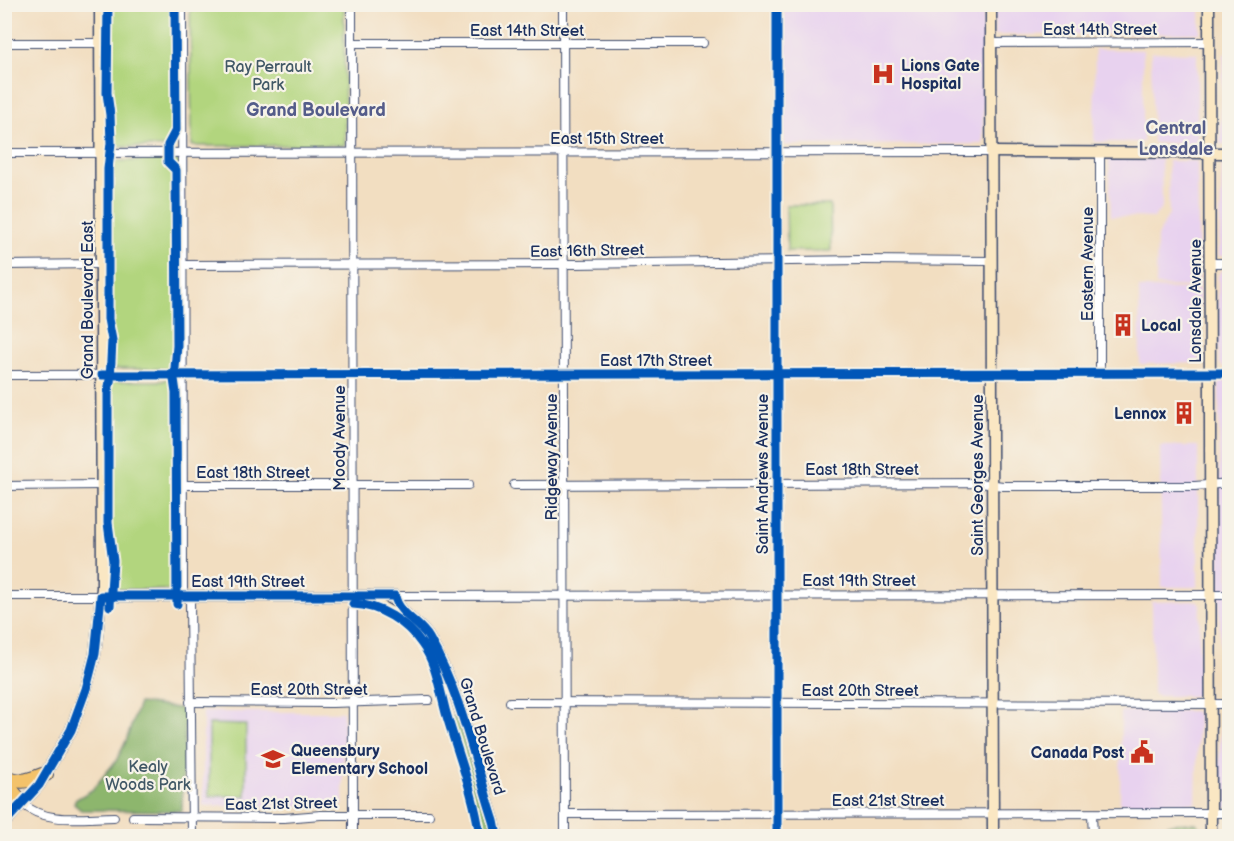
<svg xmlns="http://www.w3.org/2000/svg" width="1234" height="841" viewBox="0 0 1234 841" font-family="'Balsamiq Sans',sans-serif">
<style>
.built{fill:#e8d2ef}
.green{fill:#b2d57e;stroke:#66826e;stroke-width:1.5}
.forest{fill:#8db66d;stroke:#547266;stroke-width:1.5}
.lines{fill:none;stroke-linecap:round;stroke-linejoin:round}
.street-casing{stroke:#3b496d;stroke-width:10}
.secondary-casing{stroke:#3b496d;stroke-width:13}
.highway-casing{stroke:#3b496d;stroke-width:16}
.street{stroke:#fff;stroke-width:8}
.secondary{stroke:#fae7c3;stroke-width:10}
.highway{stroke:#f3c26a;stroke-width:14}
.cycleway-casing{stroke:#f7f3e8;stroke-width:13}
.cycleway{stroke:#0057b8;stroke-width:9}
.labels{text-anchor:middle;stroke-width:4.5;stroke-linejoin:round;paint-order:stroke}
.street-label{font-size:16px;fill:#1b2f5e;stroke:#f7f3e8}
.poi-label{font-size:16px;font-weight:bold;fill:#1b2f5e;stroke:#f7f3e8;text-anchor:start}
.park-label{font-size:16px;fill:#415866;stroke:#f7f3e8}
.neighbourhood-label{font-size:18px;font-weight:bold;fill:#545c8a;stroke:#f7f3e8}
</style>
<rect width="100%" height="100%" fill="#f7f3e8"/>
<filter id="ink" filterUnits="userSpaceOnUse"><feTurbulence type="fractalNoise" baseFrequency=".0167" numOctaves="2"/><feDisplacementMap in="SourceGraphic" scale="12" xChannelSelector="R" yChannelSelector="G"/><feConvolveMatrix kernelMatrix="1 2 1 2 8 2 1 2 1" color-interpolation-filters="sRGB"/></filter>
<filter id="wash" filterUnits="userSpaceOnUse"><feTurbulence type="fractalNoise" baseFrequency=".008" numOctaves="4" result="noise"/><feDisplacementMap in="SourceGraphic" scale="24" xChannelSelector="R" yChannelSelector="G"/><feGaussianBlur stdDeviation="1.35" result="paint"/><feColorMatrix in="noise" values="0 0 0 0 0 0 0 0 0 0 0 0 0 0 0 0 0 1.4 0 .05"/><feComposite in="paint" operator="in"/></filter>
<g filter="url(#wash)">
<rect width="100%" height="100%" fill="#f2dec1"/>
<g class="built">
<polygon points="784,5 983,5 983,144 784,145"/>
<polygon points="995,5 1200,5 1200,33 995,35"/>
<polygon points="1095,49 1143,50 1143,142 1094,142"/>
<polygon points="1151,52 1197,53 1197,144 1153,143"/>
<polygon points="1224,54 1229,54 1229,144 1220,144"/>
<polygon points="1161,158 1162,208 1153,218 1111,216 1109,159"/>
<polygon points="1168,161 1197,161 1199,287 1156,286 1157,237 1169,214"/>
<polygon points="1226,161 1230,161 1229,256 1219,256 1222,167"/>
<polygon points="1221,270 1229,270 1229,367 1223,367 1219,363 1218,276"/>
<polygon points="1139,288 1199,289 1199,363 1140,364"/>
<polygon points="1221,381 1229,381 1229,696 1223,696 1220,693 1219,385"/>
<polygon points="1160,446 1198,446 1198,585 1196,587 1162,587"/>
<polygon points="1197,601 1200,604 1198,694 1196,696 1156,696 1153,693 1152,602"/>
<polygon points="1121,711 1194,711 1198,715 1196,803 1120,803"/>
<polygon points="1222,711 1229,711 1230,807 1221,807 1217,802"/>
<rect x="203" y="712" width="140" height="94"/>
</g>
<g class="green">
<polygon points="104,5 178,5 178,135 173,147 114,147 108,146 106,143 104,107"/>
<polygon points="190,5 344,5 345,145 192,146"/>
<path d="M 166,158 L 175,158 L 179,163 L 179,367 C 173,372 169,371 163,369 L 112,369 L 108,364 L 106,333 L 106,169 L 117,161 L 164,160 Z"/>
<polygon points="786,205 830,205 831,251 787,251"/>
<polygon points="168,378 175,380 179,388 179,587 173,590 114,590 108,585 108,565 105,557 106,382 110,381 163,381"/>
<polygon points="209,724 246,725 246,796 209,796"/>
<polygon points="1196,823 1199,826 1199,836 1168,836 1168,824"/>
</g>
<g class="forest">
<polygon points="139,703 185,709 182,811 81,810 74,804 75,800 92,790 116,761 126,741"/>
<polygon points="457,716 491,820 492,836 482,836 476,806 450,718"/>
</g>
</g>
<g filter="url(#ink)">
<g class="lines">
<g class="street-casing">
<g id="street">
<polyline points="182,4 183,596"/>
<polyline points="352,4 353,836"/>
<polyline points="563,4 565,836"/>
<polyline points="777,4 777,836"/>
<polyline points="4,43 100,43"/>
<polyline points="352,43 703,43"/>
<polyline points="992,43 1209,42"/>
<polyline points="4,153 991,152"/>
<polyline points="1100,153 1100,374"/>
<polyline points="1210,263 1230,263"/>
<polyline points="4,265 102,264"/>
<polyline points="183,265 574,264 862,260 991,261"/>
<polyline points="4,375 1230,373"/>
<polyline points="182,485 468,485"/>
<polyline points="514,485 980,483 1003,486 1195,486 1230,483"/>
<polyline points="4,486 102,485"/>
<polyline points="4,596 101,596"/>
<polyline points="190,596 192,836"/>
<polyline points="395,596 1230,595"/>
<polyline points="190,702 332,703 429,700"/>
<polyline points="510,702 1230,704"/>
<path d="M 22,803 C 45,825 85,817 114,817"/>
<polyline points="565,814 1230,813"/>
<polyline points="1092,814 1093,836"/>
<polyline points="133,817 284,818 321,815 429,815"/>
</g>
</g>
<g class="secondary-casing">
<g id="secondary">
<polyline points="991,4 993,836"/>
<polyline points="1209,4 1211,836"/>
<polyline points="991,152 1230,153"/>
<path d="M 101,596 L 395,596 C 398,614 420,622 429,638 C 461,694 474,759 494,821 L 497,836"/>
<polyline points="369,596 375,603 403,619"/>
<polyline points="4,823 39,785 71,730 86,689 95,654 102,588 100,4"/>
</g>
</g>
<g class="highway-casing">
<g id="highway">
<path d="M 4,777 C 25,784 27,780 46,774"/>
<polyline points="4,781 22,803"/>
</g>
</g>
<use href="#street" class="street"/>
<use href="#secondary" class="secondary"/>
<use href="#highway" class="highway"/>
<g class="cycleway-casing">
<g id="cycleway">
<polyline points="108,4 107,93 110,115 111,143 108,169 108,319 112,340 110,381"/>
<polyline points="175,4 176,130 168,145 168,162 176,170 177,346 174,379 176,393 177,604"/>
<polyline points="777,4 777,836"/>
<polyline points="102,375 1230,373"/>
<polyline points="110,381 108,392 108,523 113,561 110,606"/>
<path d="M 353,604 C 380,605 407,622 422,644 C 436,662 440,691 446,713 C 458,754 474,794 480,836"/>
<path d="M 4,823 L 39,785 L 71,730 L 86,689 L 95,654 L 101,596 L 395,596 C 398,614 420,622 429,638 C 461,694 474,759 494,821 L 497,836"/>
</g>
</g>
<use href="#cycleway" class="cycleway"/>
</g>
</g>
<defs>
<g id="hospital-bare" transform="scale(1.8)"><path d="M-5-5h3v3.5h4V-5h3V5h-3V1.5h-4V5h-3Z" fill="#c8321e" stroke="#f7f3e8" stroke-width="2.5" paint-order="stroke"/></g>
<g id="building-bare" transform="scale(1.8)"><path d="M-4-6H4V6H1V3H-1V6H-4ZM-2.5-4.3h1.7v1.8h-1.7ZM.8-4.3h1.7v1.8H.8ZM-2.5-1h1.7V.8h-1.7ZM.8-1h1.7V.8H.8Z" fill="#c8321e" stroke="#f7f3e8" stroke-width="2.5" paint-order="stroke"/></g>
<g id="civic-bare" transform="scale(1.8)"><path d="M-.6-6.5H3V-4.5H.6V-3L4-1V1h2V6H-6V1h2V-1L-.6-3ZM-1.2 2.5V6h2.4V2.5Z" fill="#c8321e" stroke="#f7f3e8" stroke-width="2.5" paint-order="stroke"/></g>
<g id="school-bare" transform="scale(1.8)"><path d="M0-5L7-2L0 1L-7-2ZM-4 1L0 2.5L4 1V4Q0 6-4 4Z" fill="#c8321e" stroke="#f7f3e8" stroke-width="2.5" paint-order="stroke"/></g>
</defs>
<g fill-rule="evenodd">
<use href="#hospital-bare" x="883" y="74"/>
<use href="#building-bare" x="1123" y="325"/>
<use href="#building-bare" x="1184" y="413"/>
<use href="#civic-bare" x="1142" y="752"/>
<use href="#school-bare" x="273" y="759"/>
</g>
<g class="labels">
<g class="street-label">
<text x="1100" y="35">East 14th Street</text>
<text x="527" y="36">East 14th Street</text>
<text x="607" y="144">East 15th Street</text>
<text transform="translate(587 250) rotate(-1)" y="6">East 16th Street</text>
<text transform="translate(1087 264) rotate(-90)" y="6">Eastern Avenue</text>
<text transform="translate(87 300) rotate(-90)" y="6">Grand Boulevard East</text>
<text transform="translate(1195 301) rotate(-90)" y="6">Lonsdale Avenue</text>
<text x="656" y="366">East 17th Street</text>
<text transform="translate(339 438) rotate(-90)" y="6">Moody Avenue</text>
<text transform="translate(551 457) rotate(-90)" y="6">Ridgeway Avenue</text>
<text x="862" y="475">East 18th Street</text>
<text x="253" y="478">East 18th Street</text>
<text transform="translate(762 474) rotate(-90)" y="6">Saint Andrews Avenue</text>
<text transform="translate(977 475) rotate(-90)" y="6">Saint Georges Avenue</text>
<text x="859" y="586">East 19th Street</text>
<text x="248" y="587">East 19th Street</text>
<text x="309" y="695">East 20th Street</text>
<text x="860" y="696">East 20th Street</text>
<text transform="translate(483 736) rotate(73)" y="6">Grand Boulevard</text>
<text x="888" y="806">East 21st Street</text>
<text transform="translate(281 803) rotate(-1)" y="6">East 21st Street</text>
</g>
<g class="poi-label">
<text x="901" y="71">Lions Gate<tspan x="901" dy="18">Hospital</tspan></text>
<text x="1141" y="331">Local</text>
<text x="1166" y="419" text-anchor="end">Lennox</text>
<text x="291" y="756">Queensbury<tspan x="291" dy="18">Elementary School</tspan></text>
<text x="1124" y="758" text-anchor="end">Canada Post</text>
</g>
<g class="park-label">
<text x="268" y="72">Ray Perrault<tspan x="268" dy="18">Park</tspan></text>
<text x="148" y="772">Kealy<tspan x="148" dy="18">Woods Park</tspan></text>
</g>
<g class="neighbourhood-label">
<text x="316" y="116">Grand Boulevard</text>
<text x="1176" y="134">Central<tspan x="1176" dy="21">Lonsdale</tspan></text>
</g>
</g>
<rect width="1234" height="841" fill="none" stroke="#f7f3e8" stroke-width="24"/>
</svg>
